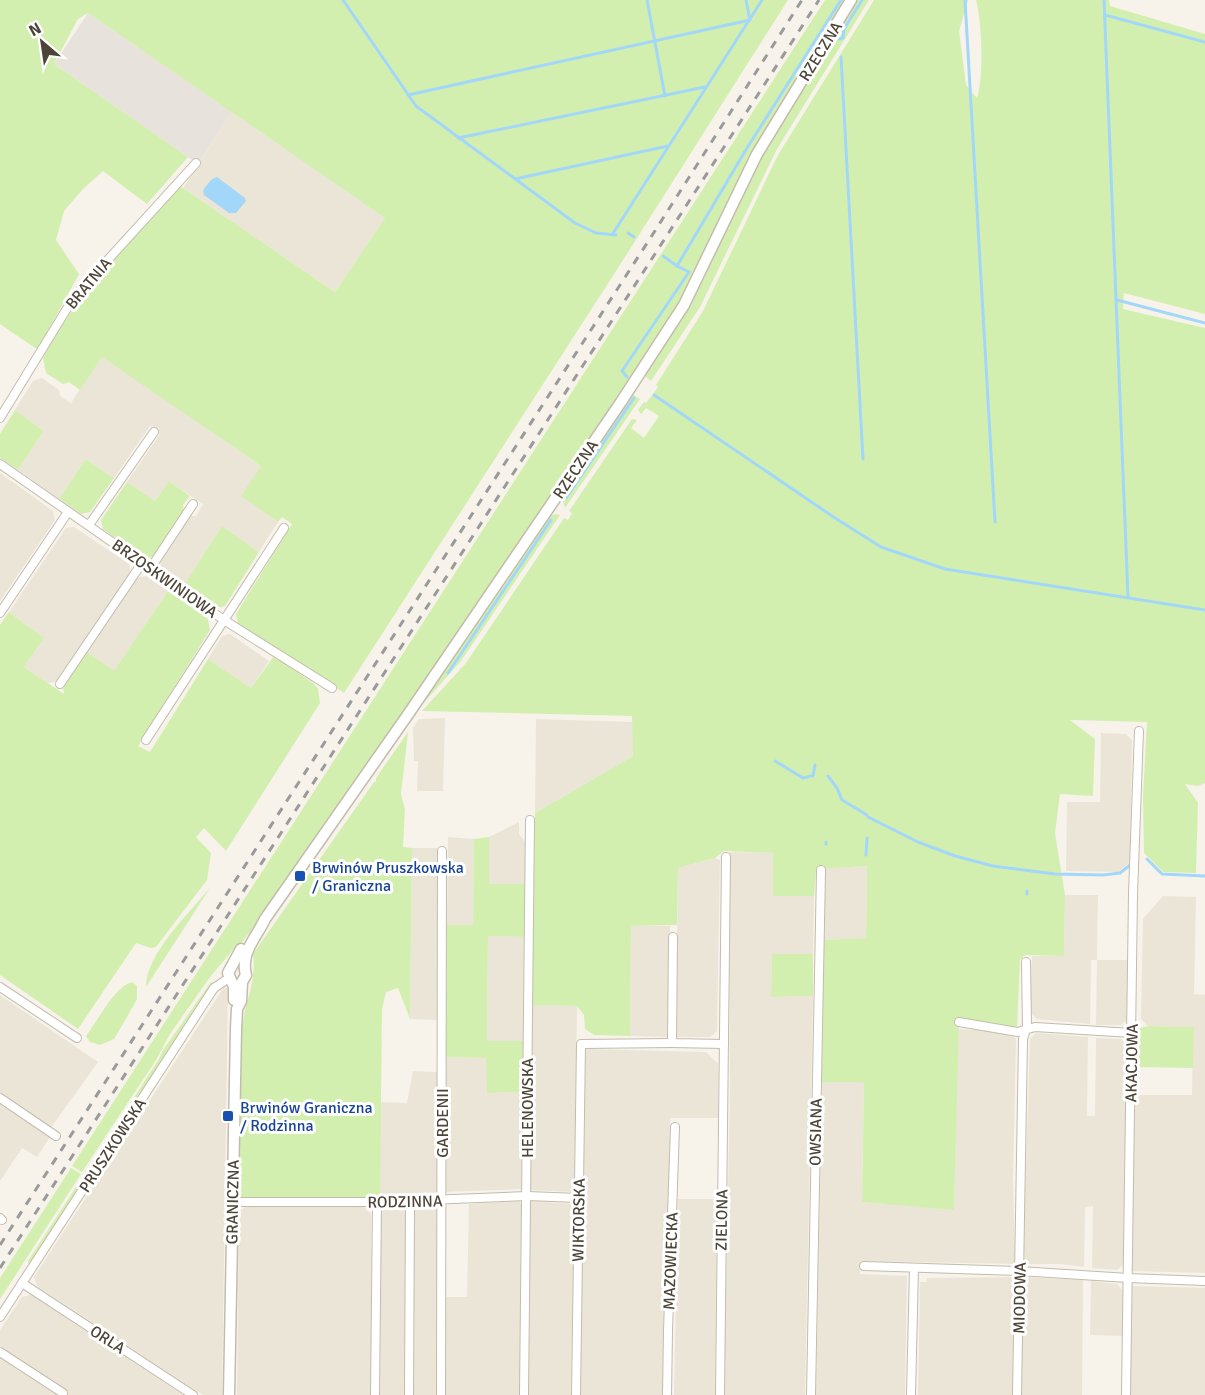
<svg xmlns="http://www.w3.org/2000/svg" width="1205" height="1395" viewBox="0 0 1205 1395" font-family="Signika,sans-serif">
<style>
.residential{fill:#ebe5d8}
.industrial{fill:#e7e2dc}
.green{fill:#d3efb0}
.water{fill:#a2d7f9}
.lines{fill:none;stroke-linecap:round;stroke-linejoin:round}
.stream{stroke:#a2d7f9;stroke-width:3}
.minor-casing{stroke:#c4bbac;stroke-width:10}
.tertiary-casing{stroke:#c4bbac;stroke-width:13}
.minor{stroke:#fff;stroke-width:8}
.tertiary{stroke:#fff;stroke-width:10}
.rail{stroke:#9a9a9a;stroke-width:3;stroke-dasharray:8 8;stroke-linecap:butt}
.transit-dot{fill:#1a4fb4;stroke:#fff;stroke-width:2}
.labels{text-anchor:middle;stroke-width:6;stroke-linejoin:round;paint-order:stroke}
.street-label{font-size:16px;fill:#4c4437;stroke:#fff}
.transit-label{font-size:16px;fill:#164399;stroke:#fff;text-anchor:start}
</style>
<rect width="100%" height="100%" fill="#f7f3eb"/>
<g class="residential">
<polygon points="232,112 386,218 335,292 183,188"/>
<polygon points="102,356 261,466 242,496 278,522 259,552 222,526 184,585 162,570 160,561 190,516 196,516 203,504 169,481 155,501 127,482 160,434 150,426 114,478 86,459 59,499 18,470 44,431 15,410 33,381 42,378 59,390 60,396 71,403"/>
<polygon points="0,473 53,511 55,520 0,601"/>
<polygon points="74,527 129,564 131,573 57,681 48,683 24,667 44,638 9,612 66,528"/>
<polygon points="146,576 168,591 114,672 87,652 136,578"/>
<polygon points="230,634 269,661 251,688 208,659 222,636"/>
<polygon points="445,718 443,791 417,791 418,761 414,761 413,728 419,719"/>
<polygon points="536,719 633,722 633,756 535,813"/>
<polygon points="1101,733 1126,734 1132,740 1130,862 1118,872 1066,871 1067,802 1100,802"/>
<polygon points="519,822 519,834 525,842 525,884 489,884 489,837"/>
<polygon points="448,837 474,839 473,925 447,925"/>
<polygon points="412,848 440,848 438,1020 410,1019"/>
<polygon points="729,852 773,853 773,896 814,896 813,954 772,954 771,997 813,996 805,1395 724,1395 730,1086"/>
<polygon points="715,858 720,860 717,1031 710,1037 676,1037 678,868"/>
<polygon points="867,866 866,938 823,940 824,868"/>
<polygon points="1065,895 1098,895 1097,960 1129,960 1128,1019 1121,1025 1096,1025 1097,960 1091,960 1090,1024 1037,1019 1030,1012 1032,956 1064,956"/>
<polygon points="1163,896 1196,897 1194,994 1205,995 1205,1273 1131,1271 1135,1095 1192,1095 1193,1027 1148,1026 1141,1019 1143,919"/>
<polygon points="631,926 670,926 668,1037 630,1036"/>
<polygon points="488,936 524,937 523,1041 487,1041"/>
<polygon points="224,987 228,989 222,1395 203,1395 37,1286 34,1277"/>
<polygon points="0,995 98,1062 52,1126 49,1127 0,1093"/>
<polygon points="532,1005 577,1006 574,1192 530,1190"/>
<polygon points="958,1029 1010,1032 1016,1039 1013,1180 1015,1264 861,1261 860,1274 907,1276 905,1395 816,1395 822,1082 864,1082 862,1202 954,1209"/>
<polygon points="1036,1033 1088,1037 1087,1116 1095,1116 1096,1038 1121,1039 1127,1045 1123,1265 1117,1270 1092,1268 1093,1206 1085,1207 1084,1267 1060,1264 1023,1264 1030,1039"/>
<polygon points="584,1049 706,1052 718,1064 718,1118 670,1118 666,1395 580,1395"/>
<polygon points="446,1057 487,1058 487,1093 522,1092 521,1189 444,1192"/>
<polygon points="413,1071 438,1072 439,1189 435,1193 380,1194 380,1102 407,1103"/>
<polygon points="0,1101 50,1137 37,1157 22,1148 0,1181"/>
<polygon points="678,1199 717,1199 715,1395 674,1395"/>
<polygon points="519,1201 521,1203 520,1395 443,1395 443,1297 467,1297 469,1204"/>
<polygon points="530,1201 574,1204 571,1395 528,1395"/>
<polygon points="246,1205 365,1207 371,1214 371,1395 237,1395 239,1212"/>
<polygon points="439,1206 437,1395 412,1395 413,1207"/>
<polygon points="406,1207 406,1395 380,1395 381,1208"/>
<polygon points="1015,1277 1013,1395 918,1395 920,1282 926,1282 927,1278"/>
<polygon points="1023,1277 1083,1280 1082,1395 1021,1395"/>
<polygon points="1091,1281 1117,1284 1123,1291 1122,1336 1090,1335"/>
<polygon points="1131,1286 1205,1288 1205,1395 1129,1395"/>
<polygon points="31,1295 183,1395 0,1395 0,1330 22,1297"/>
</g>
<polygon class="industrial" points="88,13 232,112 198,164 54,64"/>
<g class="green">
<path d="M 0,0 L 788,0 L 618,268 L 344,693 L 238,624 L 236,614 L 292,524 L 282,517 L 278,522 L 241,496 L 261,466 L 102,357 L 80,390 L 69,382 L 63,384 L 46,373 L 43,358 C 77,292 131,241 180,186 L 335,292 L 385,218 L 88,13 L 78,19 L 54,64 L 188,157 L 147,204 L 103,171 L 83,189 L 64,211 L 56,240 L 79,274 L 38,349 L 35,348 L 0,324 Z"/>
<polygon points="825,0 846,0 669,321 414,698 262,917 239,946 237,945 210,977 170,1034 156,1060 82,1172 72,1166"/>
<polygon points="857,0 869,0 777,149 700,307 651,381 645,376 688,309 707,273 746,186 774,135"/>
<path d="M 874,0 L 968,0 L 959,31 L 966,85 L 977,98 C 984,78 982,21 976,0 L 1109,0 L 1110,6 L 1205,34 L 1205,314 L 1124,293 L 1123,309 L 1205,328 L 1205,783 C 1197,788 1193,785 1185,784 L 1198,803 L 1196,873 L 1163,872 L 1144,853 L 1143,796 L 1147,722 L 1070,720 L 1095,739 L 1093,796 L 1060,794 L 1055,833 L 1065,895 L 1064,956 L 1025,955 L 1020,960 L 1017,1029 L 959,1021 L 954,1210 L 862,1202 L 864,1082 L 822,1082 L 823,940 L 866,938 L 867,866 L 816,869 L 814,896 L 773,896 L 773,853 L 724,851 L 715,858 L 678,868 L 677,925 L 631,926 L 630,1036 L 594,1035 L 585,1029 L 584,1015 L 577,1006 L 532,1005 L 535,813 L 633,756 L 632,716 L 422,711 L 466,663 L 564,518 L 568,520 L 572,513 L 569,511 L 632,419 L 637,420 L 631,428 L 644,438 L 659,416 L 646,408 L 641,414 L 638,410 L 644,402 L 646,403 L 658,387 L 656,385 L 703,311 L 778,155 Z"/>
<polygon points="632,394 640,399 565,508 562,498"/>
<polygon points="15,410 44,431 18,470 0,458 0,434"/>
<polygon points="86,459 114,478 90,512 81,514 59,499"/>
<polygon points="169,481 190,496 183,505 184,511 153,557 144,558 103,529 101,520 127,482 155,501"/>
<polygon points="556,514 560,515 461,661 420,707 548,517"/>
<polygon points="222,526 259,552 225,606 216,608 184,585"/>
<polygon points="168,591 208,619 210,630 138,746 150,752 208,659 251,688 274,656 313,683 318,689 320,703 226,851 204,828 196,837 211,853 207,880 156,947 151,948 136,943 78,1029 0,975 0,625 9,612 44,638 24,667 64,694 63,686 87,652 114,671"/>
<path d="M 408,732 L 401,794 L 405,809 L 403,847 L 412,848 L 410,1019 L 398,988 L 386,992 L 382,1009 L 380,1198 L 239,1199 L 242,1027 C 245,1002 257,980 253,954 L 374,782 L 376,782 L 376,778 Z"/>
<polygon points="489,837 489,884 525,884 524,937 488,936 487,1041 523,1041 522,1092 487,1093 486,1058 446,1057 447,925 473,925 474,839"/>
<path d="M 210,888 L 146,987 C 146,954 189,913 210,888 Z"/>
<polygon points="772,954 813,954 813,996 771,997"/>
<path d="M 132,982 L 137,986 L 137,999 L 127,1017 L 114,1039 L 100,1045 L 90,1042 L 86,1036 C 97,1022 115,986 132,982 Z"/>
<polygon points="211,982 213,983 29,1265 28,1261 159,1059 163,1050"/>
<polygon points="1148,1026 1194,1027 1193,1068 1136,1067 1136,1029"/>
<polygon points="71,1168 81,1174 0,1299 0,1278"/>
</g>
<path class="water" d="M 217,177 L 245,198 L 246,201 L 236,213 L 229,213 L 204,195 L 203,191 C 206,186 210,179 217,177 Z"/>
<g class="lines">
<g class="stream">
<polyline points="343,0 416,106 575,223 596,233 616,235"/>
<polyline points="647,0 665,96"/>
<polyline points="965,0 995,522"/>
<polyline points="1104,0 1128,597"/>
<polyline points="1105,15 1205,42"/>
<polyline points="839,39 843,38 844,29 862,0"/>
<polyline points="841,57 863,459"/>
<polyline points="408,95 750,20 746,0"/>
<polyline points="458,138 705,87"/>
<polyline points="515,179 668,146"/>
<polyline points="628,233 634,237"/>
<polyline points="612,235 762,0"/>
<polyline points="663,256 677,266"/>
<polyline points="1117,300 1205,323"/>
<polyline points="627,377 622,371 689,272 677,266 747,148 841,0"/>
<polyline points="654,395 835,518 881,547 945,569 1205,610"/>
<polyline points="566,498 634,398"/>
<polyline points="448,673 551,520"/>
<polyline points="775,761 803,778 811,776"/>
<polyline points="813,776 815,765"/>
<polyline points="828,776 837,788 842,800 867,815"/>
<polyline points="868,817 918,842 955,856 993,866 1055,874 1103,875 1120,873 1130,865"/>
<polyline points="826,844 826,842"/>
<polyline points="866,855 867,838"/>
<polyline points="1147,859 1162,874 1205,876"/>
<polyline points="1027,894 1027,891"/>
</g>
<g class="minor-casing">
<g id="minor">
<polyline points="0,418 74,297 196,163"/>
<polyline points="0,464 224,620 332,688"/>
<polyline points="89,525 154,432"/>
<polyline points="150,569 193,504"/>
<polyline points="0,613 68,512"/>
<polyline points="60,684 142,563"/>
<polyline points="146,740 284,528"/>
<polyline points="673,937 672,1043 724,1044"/>
<polyline points="0,987 77,1038"/>
<polyline points="959,1022 1018,1032 1035,1027 1132,1033"/>
<polyline points="0,1098 56,1136"/>
<polyline points="232,1202 377,1202 527,1196 579,1198"/>
<polyline points="0,1218 2,1220"/>
<polyline points="864,1266 1019,1271 1128,1278 1205,1281"/>
<polyline points="22,1283 193,1395"/>
<polyline points="0,1317 214,988 229,978"/>
<polyline points="0,1352 63,1393"/>
<polyline points="375,1395 377,1202"/>
<polyline points="409,1395 410,1201"/>
<polyline points="441,1395 442,851"/>
<polyline points="524,1395 530,820"/>
<polyline points="576,1395 581,1044 672,1043"/>
<polyline points="667,1395 668,1331 675,1127"/>
<polyline points="720,1395 726,857"/>
<polyline points="811,1395 821,870"/>
<polyline points="911,1395 914,1268"/>
<polyline points="1017,1395 1023,1039 1027,1026 1026,962"/>
<polyline points="1126,1395 1133,894 1139,731"/>
</g>
</g>
<g class="tertiary-casing">
<g id="tertiary">
<polyline points="234,1000 234,987 228,973 241,949"/>
<path d="M 229,1395 L 236,1029 L 237,1009 L 241,1001 L 242,982 L 246,975 C 240,953 256,938 265,919 L 409,713 L 621,402 L 684,305 L 757,154 L 851,0"/>
</g>
</g>
<use href="#minor" class="minor"/>
<use href="#tertiary" class="tertiary"/>
<g class="rail">
<polyline points="0,1245 651,237 802,0"/>
<polyline points="0,1268 819,0"/>
</g>
</g>
<g class="transit-dot">
<rect x="294" y="870" width="12" height="12" rx="3"/>
<rect x="222" y="1110" width="12" height="12" rx="3"/>
</g>
<g class="labels">
<g class="street-label">
<text transform="translate(820 51) rotate(-58)" y="6">RZECZNA</text>
<text transform="translate(88 283) rotate(-50)" y="6">BRATNIA</text>
<text transform="translate(575 469) rotate(-56)" y="6">RZECZNA</text>
<text transform="translate(165 578) rotate(35)" y="6">BRZOSKWINIOWA</text>
<text transform="translate(1131 1063) rotate(-89)" y="6">AKACJOWA</text>
<text transform="translate(527 1108) rotate(-90)" y="6">HELENOWSKA</text>
<text transform="translate(442 1123) rotate(-90)" y="6">GARDENII</text>
<text transform="translate(815 1132) rotate(-89)" y="6">OWSIANA</text>
<text transform="translate(112 1145) rotate(-57)" y="6">PRUSZKOWSKA</text>
<text transform="translate(405 1201) rotate(-1)" y="6">RODZINNA</text>
<text transform="translate(232 1202) rotate(-89)" y="6">GRANICZNA</text>
<text transform="translate(578 1220) rotate(-89)" y="6">WIKTORSKA</text>
<text transform="translate(721 1220) rotate(-89)" y="6">ZIELONA</text>
<text transform="translate(670 1261) rotate(-88)" y="6">MAZOWIECKA</text>
<text transform="translate(1019 1298) rotate(-89)" y="6">MIODOWA</text>
<text transform="translate(108 1339) rotate(33)" y="6">ORLA</text>
</g>
<g class="transit-label">
<text x="312" y="873">Brwinów Pruszkowska<tspan x="312" dy="18">/ Graniczna</tspan></text>
<text x="240" y="1113">Brwinów Graniczna<tspan x="240" dy="18">/ Rodzinna</tspan></text>
</g>
</g>
<g transform="translate(42 42) rotate(331)" stroke="#ffffff" stroke-width="4.5" paint-order="stroke">
<path d="M0-4.5L10 22L0 15L-10 22Z" fill="#4c4437"/>
<text y="-9" font-size="16" font-weight="bold" text-anchor="middle" fill="#4c4437">N</text>
</g>
</svg>
